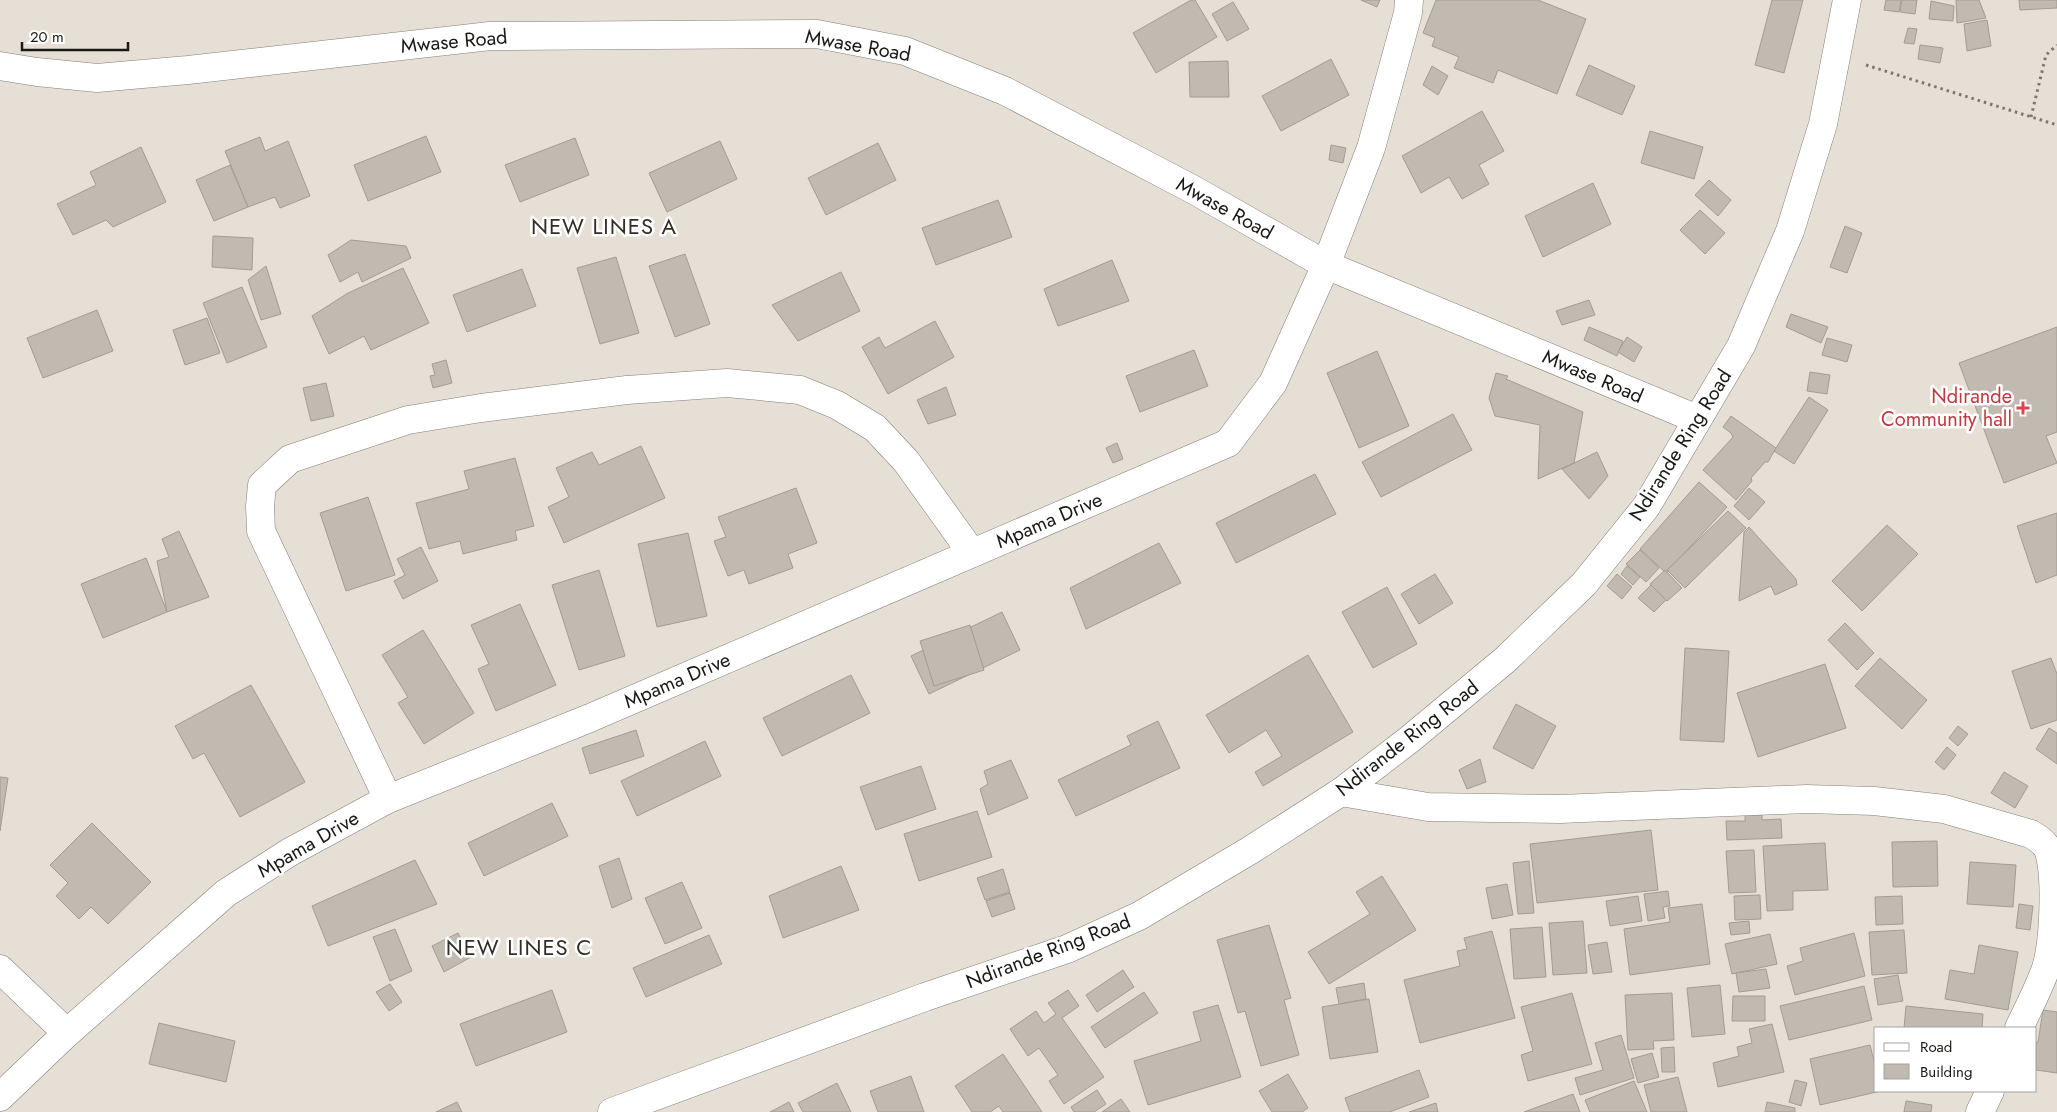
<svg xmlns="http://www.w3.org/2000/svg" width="2057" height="1112" viewBox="0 0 2057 1112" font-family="Jost,sans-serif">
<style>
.building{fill:#c0bab1;stroke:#a29c93}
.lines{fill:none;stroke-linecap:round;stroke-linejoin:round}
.minor-casing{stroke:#857f77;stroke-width:29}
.path{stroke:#7a7670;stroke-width:3;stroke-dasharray:2.5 4;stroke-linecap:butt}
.minor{stroke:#fff;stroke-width:28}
.health-dot{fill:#e0444e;stroke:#fff;stroke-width:2}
.labels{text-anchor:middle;stroke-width:5;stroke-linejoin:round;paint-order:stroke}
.street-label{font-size:20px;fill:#1a1815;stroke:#fff}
.health-label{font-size:20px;fill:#be3a42;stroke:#fff;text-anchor:end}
.quarter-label{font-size:22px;letter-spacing:1px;fill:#322d26;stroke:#fff}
</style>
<rect width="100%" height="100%" fill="#e6dfd6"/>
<g class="building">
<polygon points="1191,0 1195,0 1217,37 1156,73 1133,33"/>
<polygon points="1361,0 1380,0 1377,7"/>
<polygon points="1436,0 1538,0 1586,19 1557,94 1498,70 1493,83 1454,68 1459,57 1432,46 1435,38 1423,33"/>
<polygon points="1772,0 1803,0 1784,73 1755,65"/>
<polygon points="1886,0 1901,0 1899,12 1884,10"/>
<polygon points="1902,0 1917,0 1915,14 1900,12"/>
<polygon points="1956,0 1979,0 1986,18 1957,23"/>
<polygon points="2019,0 2057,0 2057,8 2020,10"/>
<polygon points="1931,1 1954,6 1953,21 1929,19"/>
<polygon points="1233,2 1249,29 1227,41 1212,14"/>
<polygon points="1987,20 1991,46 1967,51 1964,24"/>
<polygon points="1908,28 1917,29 1914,44 1904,43"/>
<polygon points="1920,45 1943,48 1940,63 1918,59"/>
<polygon points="1331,59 1349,95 1281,131 1262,96"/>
<polygon points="1228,61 1229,97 1190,97 1189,62"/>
<polygon points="1589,65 1635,86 1622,115 1576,95"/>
<polygon points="1432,66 1448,76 1438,95 1423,85"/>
<polygon points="1482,111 1504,151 1479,165 1489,184 1462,199 1449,177 1421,193 1402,156"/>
<polygon points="1650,131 1703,147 1694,179 1641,163"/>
<polygon points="426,136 441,172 368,201 354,165"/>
<polygon points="260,137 265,151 288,141 310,196 280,208 275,197 248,207 225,151"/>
<polygon points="575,138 589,175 520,202 505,165"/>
<polygon points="720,141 737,179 667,212 649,173"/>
<polygon points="878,143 896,180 826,215 808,178"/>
<polygon points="1331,145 1346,148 1343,163 1329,160"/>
<polygon points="141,147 166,202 113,227 106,220 73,235 57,204 96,185 90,172"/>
<polygon points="230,165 248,207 214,221 196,180"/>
<polygon points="1709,180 1731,200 1718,216 1695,195"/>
<polygon points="1593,183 1611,224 1543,257 1525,216"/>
<polygon points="998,200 1012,237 936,265 922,228"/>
<polygon points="1700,210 1725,233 1705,254 1680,230"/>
<polygon points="1845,226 1862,233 1847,273 1830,267"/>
<polygon points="213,236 253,238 252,270 212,267"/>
<polygon points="351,240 406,246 411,258 362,282 358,272 340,282 328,255"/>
<polygon points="685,254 710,324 675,337 649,266"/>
<polygon points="616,257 639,333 600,344 577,268"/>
<polygon points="1112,260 1129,301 1058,326 1044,289"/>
<polygon points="266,266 281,314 261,320 248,280"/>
<polygon points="403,268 429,323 371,350 364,336 329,354 312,316 348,293"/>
<polygon points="522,269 536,306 467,332 453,295"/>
<polygon points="841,272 860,311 798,341 772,305"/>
<polygon points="242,287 267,347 227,363 203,303"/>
<polygon points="1589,300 1595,315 1562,325 1556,311"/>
<polygon points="97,310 113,351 43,378 27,338"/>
<polygon points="1791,314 1828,327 1821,343 1786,327"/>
<polygon points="207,318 220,353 185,365 173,330"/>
<polygon points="935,321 954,357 888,394 862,347 879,337 885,348"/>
<polygon points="1589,327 1623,341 1617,356 1584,340"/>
<polygon points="2057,327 2057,432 2046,436 2057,463 2004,483 1959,363"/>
<polygon points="1627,337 1642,347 1634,362 1618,352"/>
<polygon points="1827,338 1852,345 1847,362 1822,355"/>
<polygon points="1194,350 1208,386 1140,412 1126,376"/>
<polygon points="1377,351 1409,426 1359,448 1327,373"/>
<polygon points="446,360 452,383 433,388 430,376 435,375 432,364"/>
<polygon points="1810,372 1830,375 1827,394 1807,391"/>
<polygon points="1496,373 1508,376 1506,379 1583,412 1574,463 1538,479 1540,425 1495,416 1489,398"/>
<polygon points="326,383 334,416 311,421 303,388"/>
<polygon points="946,387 956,415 928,424 917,400"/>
<polygon points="1809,397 1828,410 1794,464 1774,451"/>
<polygon points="1453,414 1472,450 1381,497 1362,462"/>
<polygon points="1731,416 1776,448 1768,462 1765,462 1751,478 1752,481 1736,500 1703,470 1733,437 1731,433 1723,427"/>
<polygon points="1117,443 1123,459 1113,463 1106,448"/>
<polygon points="641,446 665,498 564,543 548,507 569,497 556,468 592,452 599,465"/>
<polygon points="1597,452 1608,476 1589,499 1562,469"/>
<polygon points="515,458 534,526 515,531 517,540 463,554 460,541 429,549 416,503 469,489 464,471"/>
<polygon points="1315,474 1336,514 1236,563 1216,523"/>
<polygon points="1699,482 1727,507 1666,573 1640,549"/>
<polygon points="796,488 817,543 788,554 793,568 749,584 744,570 728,576 714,541 726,537 718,517"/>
<polygon points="1749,488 1765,502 1749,520 1734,506"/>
<polygon points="368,497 395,575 346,591 320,513"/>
<polygon points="1728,511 1746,528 1685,588 1667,570"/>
<polygon points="2057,513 2057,575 2036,583 2017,526"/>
<polygon points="1887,525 1918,554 1862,611 1832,581"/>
<polygon points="1749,527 1796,579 1797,585 1775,595 1771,586 1739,601 1744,532"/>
<polygon points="179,531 209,597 167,612 157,561 169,557 162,539"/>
<polygon points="688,533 707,616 657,627 638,544"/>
<polygon points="1159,543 1181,583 1086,629 1070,588"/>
<polygon points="421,547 438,581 403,599 394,581 405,575 397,559"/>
<polygon points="1640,550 1659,568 1646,582 1626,564"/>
<polygon points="146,558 167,612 103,638 81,584"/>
<polygon points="1627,566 1640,577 1633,585 1621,574"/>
<polygon points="599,570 625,656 579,670 552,585"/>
<polygon points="1665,570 1682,588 1667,601 1650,584"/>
<polygon points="1435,574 1453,603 1419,624 1401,594"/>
<polygon points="1617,574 1632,587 1622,599 1607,586"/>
<polygon points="1651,585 1666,600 1654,612 1638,598"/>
<polygon points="1387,587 1417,644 1373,668 1342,612"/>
<polygon points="520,604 556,685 496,711 478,669 489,664 471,625"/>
<polygon points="1002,612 1020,650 929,694 911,656"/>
<polygon points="1845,623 1874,653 1857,670 1828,640"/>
<polygon points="970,625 984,670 934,686 920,641"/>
<polygon points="423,630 474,713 424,744 398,703 408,697 382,655"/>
<polygon points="1685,648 1729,651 1724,742 1680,740"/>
<polygon points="1308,655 1353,732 1263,786 1255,772 1282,756 1266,730 1229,753 1206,715"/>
<polygon points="1880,658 1927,700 1902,729 1855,686"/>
<polygon points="2051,658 2057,674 2057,720 2031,729 2012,671"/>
<polygon points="1825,664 1846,728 1758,757 1737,693"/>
<polygon points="851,675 870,713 782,756 763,718"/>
<polygon points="251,685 305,782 240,817 204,753 193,759 175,726"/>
<polygon points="1516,704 1556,726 1533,769 1493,748"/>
<polygon points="1158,721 1180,768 1076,816 1058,780 1131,745 1127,736"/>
<polygon points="1958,726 1968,734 1958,746 1949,738"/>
<polygon points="2049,728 2057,733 2057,764 2036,749"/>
<polygon points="636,730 644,756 590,774 582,748"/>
<polygon points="705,741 721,776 637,816 621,781"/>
<polygon points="1947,747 1956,755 1944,770 1935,762"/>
<polygon points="1480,759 1486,782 1467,789 1459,770"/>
<polygon points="1011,760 1028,798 988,815 980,789 988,784 984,771"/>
<polygon points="921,766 936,809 876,830 860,787"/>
<polygon points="2004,772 2028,786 2015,808 1991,793"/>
<polygon points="0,777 8,778 0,831"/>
<polygon points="552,803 568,836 484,876 468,843"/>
<polygon points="977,811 992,857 919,881 904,834"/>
<polygon points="1745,814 1762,814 1762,820 1781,819 1782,838 1727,840 1726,821 1745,821"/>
<polygon points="92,823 151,882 108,924 91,907 79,919 56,896 68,883 50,865"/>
<polygon points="1651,830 1658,890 1537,903 1530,844"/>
<polygon points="1937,841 1938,886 1893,887 1892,842"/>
<polygon points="1825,843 1828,890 1793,891 1793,910 1767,911 1763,846"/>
<polygon points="1754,850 1756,892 1729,893 1726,851"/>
<polygon points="619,858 632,899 612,908 599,866"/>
<polygon points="415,860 437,904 328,946 312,906"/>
<polygon points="1529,861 1534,913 1518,914 1513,863"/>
<polygon points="1970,862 2016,865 2013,907 1967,904"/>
<polygon points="841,866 859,910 783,938 769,896"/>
<polygon points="1003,869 1010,892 985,900 977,878"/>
<polygon points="1382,876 1416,930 1329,984 1308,952 1370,914 1356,892"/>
<polygon points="682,882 702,928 665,944 645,898"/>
<polygon points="1507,884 1513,915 1492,919 1486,888"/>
<polygon points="1668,891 1670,906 1663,907 1665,918 1648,921 1644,894"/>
<polygon points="1010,893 1015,909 992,917 986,901"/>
<polygon points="1760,895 1761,919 1735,920 1734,896"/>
<polygon points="1638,896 1642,921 1610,926 1606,901"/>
<polygon points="1902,896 1903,924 1876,925 1875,897"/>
<polygon points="1702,904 1710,964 1630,975 1624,929 1670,922 1668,908"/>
<polygon points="2019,904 2033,906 2030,930 2016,928"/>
<polygon points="1583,921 1587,973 1553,975 1549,923"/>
<polygon points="1749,921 1750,933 1731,935 1729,923"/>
<polygon points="1269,925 1291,998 1284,1000 1299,1055 1261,1066 1245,1011 1238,1013 1217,940"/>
<polygon points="1542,927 1546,977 1514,979 1510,929"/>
<polygon points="395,929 412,971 390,981 373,937"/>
<polygon points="1904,930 1907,973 1872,975 1869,932"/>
<polygon points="1492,931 1515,1018 1420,1043 1404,980 1460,966 1457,951 1467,949 1464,938"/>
<polygon points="458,933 471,957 444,972 432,946"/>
<polygon points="1854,933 1865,976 1795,995 1787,966 1803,961 1800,948"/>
<polygon points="1770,934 1777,964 1732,974 1725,944"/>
<polygon points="709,935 722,964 646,997 633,968"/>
<polygon points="1607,942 1612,972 1593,974 1588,945"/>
<polygon points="1979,945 2018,952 2008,1010 1945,999 1950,970 1974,974"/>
<polygon points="1766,969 1770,988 1739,992 1736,973"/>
<polygon points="1123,970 1134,987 1097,1012 1086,995"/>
<polygon points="1898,975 1903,1001 1878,1005 1874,979"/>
<polygon points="1364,983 1366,999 1339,1004 1336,988"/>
<polygon points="390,984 402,1002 389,1011 376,992"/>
<polygon points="1720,985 1725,1034 1692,1037 1687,988"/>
<polygon points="1864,986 1872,1020 1789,1040 1780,1006"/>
<polygon points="552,990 567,1032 476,1066 460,1024"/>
<polygon points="1068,990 1079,1006 1062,1018 1104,1077 1064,1104 1049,1081 1058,1075 1039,1048 1028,1056 1010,1029 1036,1011 1044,1023 1056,1014 1048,1003"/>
<polygon points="1144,992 1158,1013 1105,1048 1091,1027"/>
<polygon points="1572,993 1592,1064 1528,1081 1521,1055 1533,1051 1521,1007"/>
<polygon points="1672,993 1674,1040 1653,1041 1654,1049 1628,1050 1625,995"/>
<polygon points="1733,996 1765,996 1765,1021 1732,1021"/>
<polygon points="1369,999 1378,1052 1330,1059 1322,1007"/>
<polygon points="1218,1005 1241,1077 1148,1105 1134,1061 1201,1041 1193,1012"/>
<polygon points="1906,1006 1983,1014 1982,1028 1904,1028"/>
<polygon points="2043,1010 2057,1012 2057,1073 2036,1070 2036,1042 2038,1042"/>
<polygon points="159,1023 235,1041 226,1082 149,1064"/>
<polygon points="1772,1024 1784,1072 1718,1087 1713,1063 1739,1056 1737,1047 1752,1043 1749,1029"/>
<polygon points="1621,1035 1634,1078 1580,1095 1575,1078 1603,1070 1595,1043"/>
<polygon points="1870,1045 1876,1069 1876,1091 1881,1091 1820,1105 1810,1059"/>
<polygon points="1674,1047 1675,1072 1662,1072 1661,1048"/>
<polygon points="1652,1053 1659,1077 1638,1083 1631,1059"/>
<polygon points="1003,1054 1042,1112 1003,1112 999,1106 990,1112 972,1112 955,1086"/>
<polygon points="1419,1070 1429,1097 1390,1112 1350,1112 1345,1098"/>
<polygon points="1288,1074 1308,1108 1302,1112 1272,1112 1259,1091"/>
<polygon points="911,1076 924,1112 878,1112 870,1091"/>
<polygon points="1678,1077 1687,1112 1651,1112 1644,1085"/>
<polygon points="1795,1080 1807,1083 1801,1106 1789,1102"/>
<polygon points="1634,1081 1647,1112 1590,1112 1585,1100"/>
<polygon points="837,1083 851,1112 803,1112 798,1103"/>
<polygon points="1097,1090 1106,1104 1094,1112 1074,1112 1071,1107"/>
<polygon points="1573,1094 1580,1112 1524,1112"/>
<polygon points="1121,1099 1130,1112 1102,1112"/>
<polygon points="1906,1101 1932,1105 1931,1112 1904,1112"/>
<polygon points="457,1102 462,1112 436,1112"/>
<polygon points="789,1102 794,1112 770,1112"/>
<polygon points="1767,1102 1795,1108 1795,1112 1765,1112"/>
<polygon points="1436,1103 1438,1112 1409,1112"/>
</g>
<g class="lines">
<g class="minor-casing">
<g id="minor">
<polyline points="0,66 37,72 97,78 188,70 490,36 817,34 905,51 1005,91 1194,190 1326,265 1697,419"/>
<path d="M 1341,792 L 1428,807 L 1560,809 L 1806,799 L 1874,801 L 1944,809 L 2031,834 C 2038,838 2044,842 2048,849 C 2057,874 2054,942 2046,968 C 2039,988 2028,1009 2019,1028"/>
<polyline points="388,799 261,531 260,506 262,485 290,459 408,420 481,408 627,390 727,383 800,390 837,405 875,428 906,461 972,553"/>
<polyline points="0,969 67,1033"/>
<polyline points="0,1097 67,1033 226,893 290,852 388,799 590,718 1228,443 1273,383 1326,265 1371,148 1408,13 1409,0"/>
<polyline points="612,1112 925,997 1067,949 1139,916 1249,851 1341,792 1410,739 1505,660 1584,584 1646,507 1741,346 1790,231 1823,124 1847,0"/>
<polyline points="1980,1112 1990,1091"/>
</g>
</g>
<g class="path">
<polyline points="1866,65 2057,125"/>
<polyline points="2031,117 2046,55 2057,45"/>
</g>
<use href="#minor" class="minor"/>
</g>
<path class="health-dot" d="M2020.5 400.5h5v5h5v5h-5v5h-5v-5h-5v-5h5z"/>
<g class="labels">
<g class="street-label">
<text transform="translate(454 41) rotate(-5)" y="7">Mwase Road</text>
<text transform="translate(858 45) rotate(10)" y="7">Mwase Road</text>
<text transform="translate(1225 208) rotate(29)" y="7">Mwase Road</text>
<text transform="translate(1593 376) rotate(23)" y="7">Mwase Road</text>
<text transform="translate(1680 445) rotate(-58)" y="7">Ndirande Ring Road</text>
<text transform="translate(1049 520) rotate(-23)" y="7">Mpama Drive</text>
<text transform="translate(677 680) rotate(-23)" y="7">Mpama Drive</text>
<text transform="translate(1407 738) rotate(-38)" y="7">Ndirande Ring Road</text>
<text transform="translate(308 844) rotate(-30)" y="7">Mpama Drive</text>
<text transform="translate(1048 951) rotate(-21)" y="7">Ndirande Ring Road</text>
</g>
<g class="health-label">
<text x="2012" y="403">Ndirande<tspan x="2012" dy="23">Community hall</tspan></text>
</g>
<g class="quarter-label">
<text x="604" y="234">NEW LINES A</text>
<text x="519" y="955">NEW LINES C</text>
</g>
</g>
<rect x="1874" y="1027" width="162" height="65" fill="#ffffff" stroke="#a3a3a1"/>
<rect x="1884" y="1043" width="25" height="8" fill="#ffffff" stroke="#a3a3a1"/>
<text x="1920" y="1052" font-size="15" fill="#1a1815">Road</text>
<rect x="1884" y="1064" width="25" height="15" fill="#c0bab1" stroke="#a3a3a1"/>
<text x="1920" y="1077" font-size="15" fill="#1a1815">Building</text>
<path d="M22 42v8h106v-8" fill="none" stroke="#1a1815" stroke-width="2.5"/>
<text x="30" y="42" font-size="15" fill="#1a1815" stroke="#ffffff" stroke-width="4" paint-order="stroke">20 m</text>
</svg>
